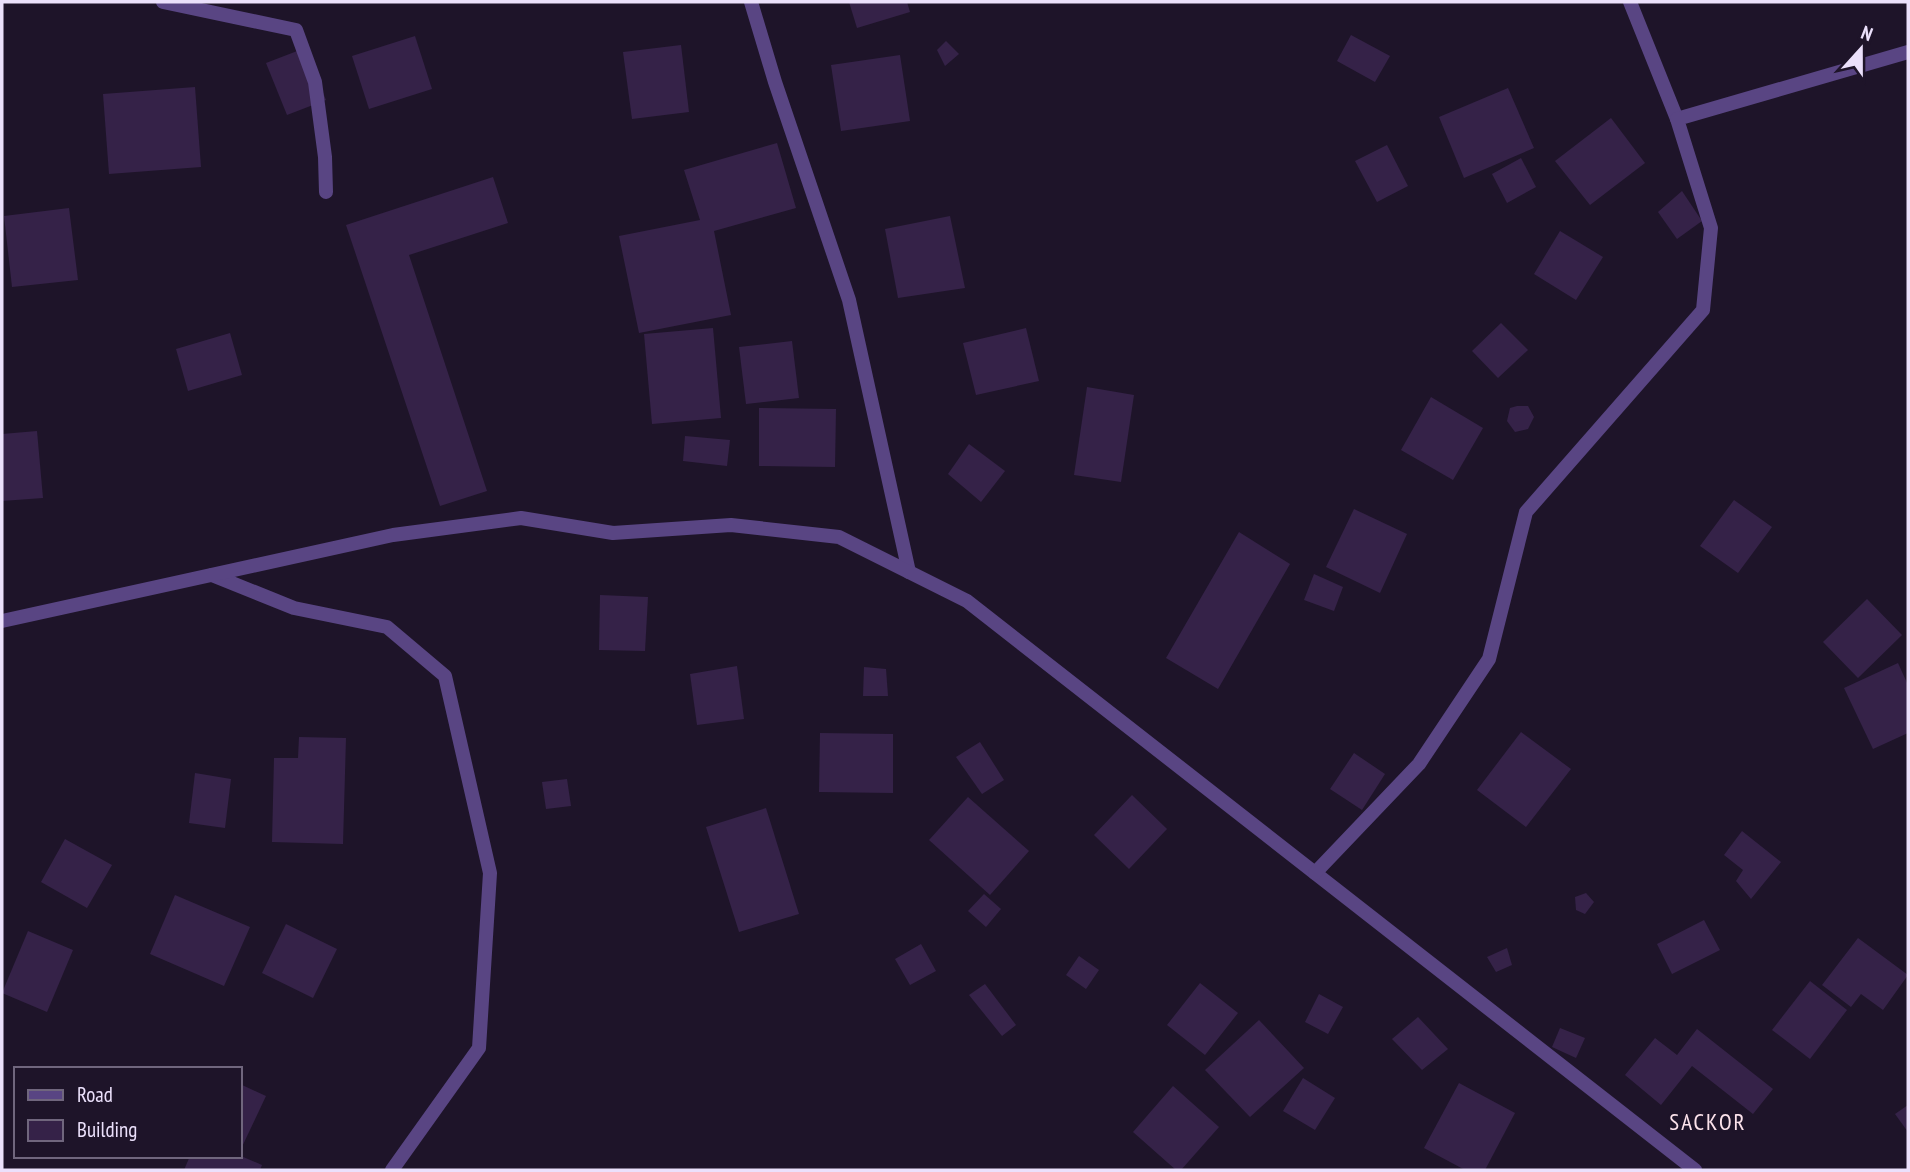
<svg xmlns="http://www.w3.org/2000/svg" width="1910" height="1172" viewBox="0 0 1910 1172" font-family="'PT Sans Narrow',sans-serif">
<style>
.building{fill:#352248}
.lines{fill:none;stroke-linecap:round;stroke-linejoin:round}
.street{stroke:#594583;stroke-width:14}
.labels{text-anchor:middle;stroke-width:5;stroke-linejoin:round;paint-order:stroke}
.neighbourhood-label{font-size:23px;letter-spacing:2px;fill:#fce2eb;stroke:#1e1429}
</style>
<rect width="100%" height="100%" fill="#1e1429"/>
<g class="building">
<polygon points="849,2 907,2 910,12 857,28"/>
<polygon points="1351,35 1390,56 1375,82 1337,61"/>
<polygon points="415,36 432,89 369,109 352,56"/>
<polygon points="946,41 959,54 945,66 937,50"/>
<polygon points="681,45 689,112 632,119 623,52"/>
<polygon points="305,48 326,100 287,115 266,63"/>
<polygon points="900,55 910,121 841,131 831,65"/>
<polygon points="195,87 201,167 109,174 103,94"/>
<polygon points="1508,88 1534,148 1464,178 1439,117"/>
<polygon points="1611,118 1645,163 1590,205 1555,161"/>
<polygon points="777,143 796,208 714,231 731,315 639,333 619,236 700,220 684,170"/>
<polygon points="1387,145 1408,186 1377,202 1355,161"/>
<polygon points="1521,158 1536,187 1507,203 1492,174"/>
<polygon points="493,177 508,223 409,255 487,491 440,506 346,225"/>
<polygon points="1682,191 1702,221 1677,239 1658,212"/>
<polygon points="69,208 78,280 12,287 4,216"/>
<polygon points="950,216 965,288 898,298 885,229"/>
<polygon points="1560,231 1603,257 1576,300 1534,274"/>
<polygon points="1501,323 1528,350 1498,378 1472,351"/>
<polygon points="713,328 721,418 652,424 644,334"/>
<polygon points="1026,328 1039,381 976,395 963,343"/>
<polygon points="230,333 242,375 188,391 176,349"/>
<polygon points="792,341 799,398 746,404 739,347"/>
<polygon points="1087,387 1134,395 1121,482 1074,475"/>
<polygon points="1431,397 1483,428 1453,480 1401,450"/>
<polygon points="1517,406 1528,406 1534,417 1528,429 1515,432 1507,421 1510,408"/>
<polygon points="759,408 836,409 835,467 759,466"/>
<polygon points="37,431 43,498 2,501 2,434"/>
<polygon points="685,436 730,440 727,466 683,461"/>
<polygon points="969,444 1005,471 981,502 948,474"/>
<polygon points="1734,500 1772,527 1738,573 1700,546"/>
<polygon points="1354,509 1407,534 1380,593 1326,567"/>
<polygon points="1239,532 1290,564 1218,689 1166,658"/>
<polygon points="1314,574 1343,587 1334,611 1304,600"/>
<polygon points="600,595 648,597 645,651 599,650"/>
<polygon points="1867,599 1902,635 1858,678 1823,642"/>
<polygon points="1898,663 1908,685 1908,733 1873,749 1844,688"/>
<polygon points="737,666 744,719 697,725 690,674"/>
<polygon points="864,667 886,669 888,696 863,696"/>
<polygon points="1521,732 1571,769 1526,827 1477,790"/>
<polygon points="820,733 893,734 893,793 819,792"/>
<polygon points="299,737 346,738 343,844 272,842 274,758 298,758"/>
<polygon points="980,742 1004,780 982,794 956,757"/>
<polygon points="1354,753 1385,774 1362,810 1330,789"/>
<polygon points="195,773 231,779 225,828 189,823"/>
<polygon points="567,779 571,806 546,809 542,782"/>
<polygon points="1132,795 1167,829 1129,869 1094,835"/>
<polygon points="968,797 1029,851 990,895 929,840"/>
<polygon points="766,808 799,914 739,932 706,827"/>
<polygon points="1742,831 1781,862 1751,899 1736,881 1743,870 1724,855"/>
<polygon points="65,839 112,865 87,908 41,882"/>
<polygon points="1586,893 1594,902 1585,914 1576,910 1575,897"/>
<polygon points="984,894 1001,909 986,927 968,911"/>
<polygon points="175,895 250,927 224,986 150,954"/>
<polygon points="1704,920 1720,950 1672,974 1657,944"/>
<polygon points="286,924 337,949 313,998 262,973"/>
<polygon points="28,931 73,950 47,1012 2,993"/>
<polygon points="1858,938 1908,975 1883,1010 1861,994 1851,1007 1822,985"/>
<polygon points="921,944 936,971 910,985 895,959"/>
<polygon points="1507,948 1512,965 1496,972 1487,957"/>
<polygon points="1079,956 1099,970 1086,989 1066,975"/>
<polygon points="1810,981 1847,1010 1810,1059 1772,1030"/>
<polygon points="1200,983 1238,1013 1205,1055 1167,1025"/>
<polygon points="985,984 1016,1025 1002,1036 969,995"/>
<polygon points="1319,994 1343,1007 1328,1034 1305,1022"/>
<polygon points="1418,1017 1448,1049 1422,1070 1392,1039"/>
<polygon points="1259,1020 1304,1068 1250,1117 1205,1070"/>
<polygon points="1560,1028 1585,1038 1576,1058 1552,1047"/>
<polygon points="1697,1029 1773,1089 1753,1114 1692,1066 1661,1105 1625,1075 1655,1038 1677,1055"/>
<polygon points="1303,1078 1335,1098 1315,1130 1283,1111"/>
<polygon points="1459,1083 1515,1113 1485,1170 1465,1170 1424,1148"/>
<polygon points="240,1084 266,1096 240,1151"/>
<polygon points="1173,1086 1219,1127 1181,1170 1176,1170 1133,1132"/>
<polygon points="1908,1105 1908,1132 1895,1114"/>
<polygon points="190,1156 241,1156 262,1165 260,1170 184,1170"/>
</g>
<g class="lines">
<g class="street">
<polyline points="163,2 296,30 315,82 325,157 326,192"/>
<polyline points="751,2 775,82 849,300 909,572"/>
<polyline points="1630,2 1677,119"/>
<polyline points="212,575 294,608 387,627 445,676 490,873 479,1048 392,1170"/>
<polyline points="2,621 393,535 521,518 613,533 731,525 839,537 967,601 1695,1170"/>
<polyline points="1315,873 1419,764 1489,659 1526,512 1703,310 1711,228 1677,119 1908,52"/>
</g>
</g>
<g class="labels">
<g class="neighbourhood-label">
<text x="1708" y="1130">SACKOR</text>
</g>
</g>
<rect width="1910" height="1172" fill="none" stroke="#ebe0fb" stroke-width="7"/>
<rect x="14" y="1067" width="228" height="91" fill="#1e1429" stroke="#70667d" stroke-width="2"/>
<rect x="28" y="1090" width="35" height="10" fill="#594583" stroke="#70667d" stroke-width="2"/>
<text x="77" y="1102" font-size="21" fill="#ebe0fb">Road</text>
<rect x="28" y="1120" width="35" height="21" fill="#352248" stroke="#70667d" stroke-width="2"/>
<text x="77" y="1137" font-size="21" fill="#ebe0fb">Building</text>
<g transform="translate(1861 49) rotate(21)" stroke="#1e1429" stroke-width="5" paint-order="stroke">
<path d="M0-5L12 26L0 18L-12 26Z" fill="#ebe0fb"/>
<text y="-10" font-size="19" font-weight="bold" text-anchor="middle" fill="#ebe0fb">N</text>
</g>
</svg>
